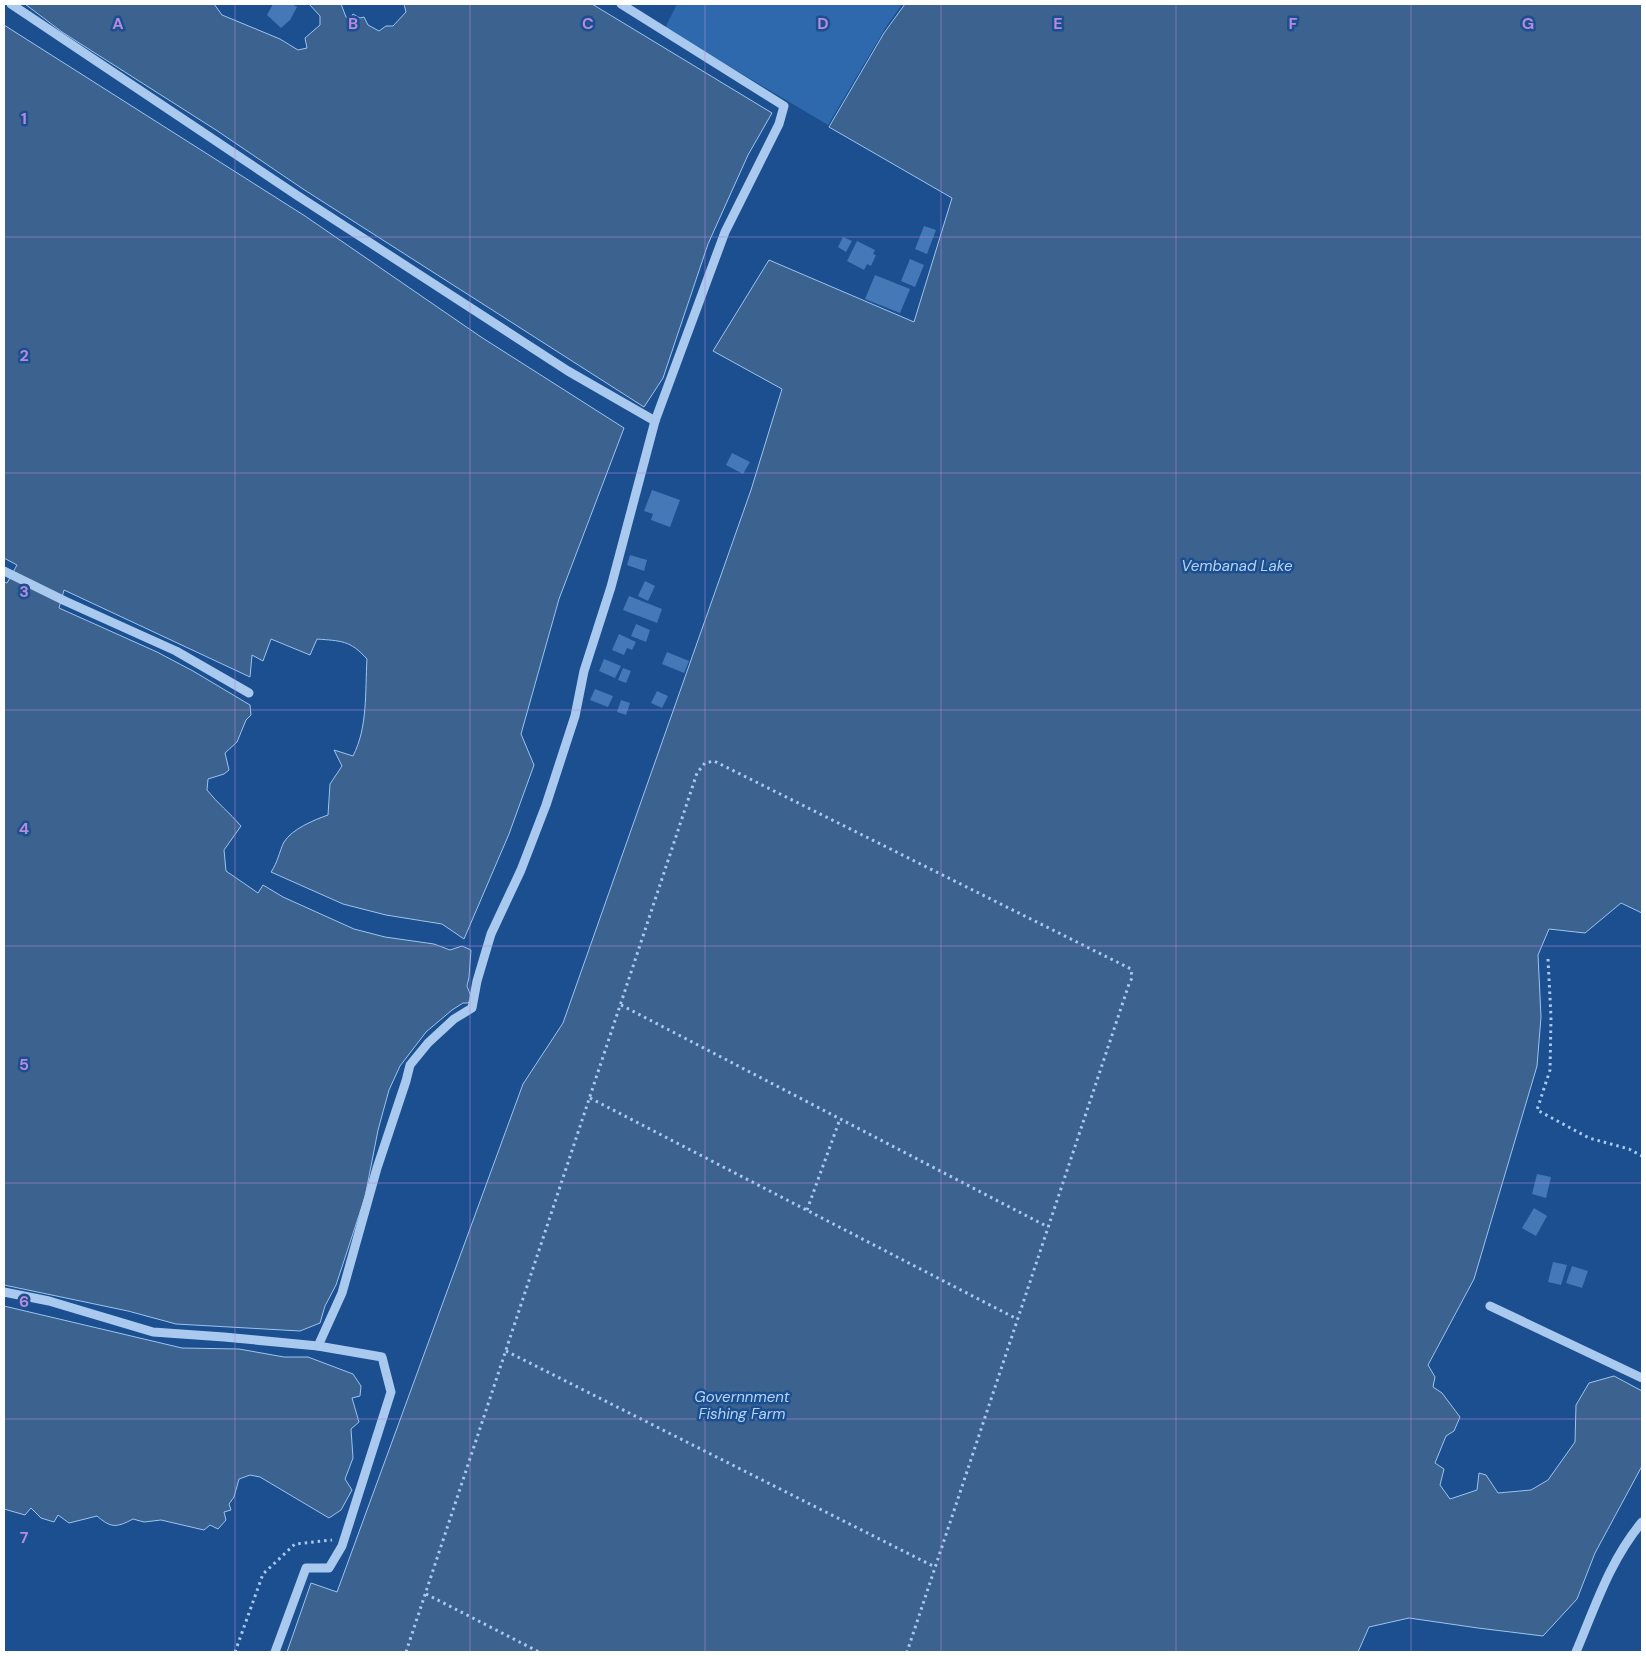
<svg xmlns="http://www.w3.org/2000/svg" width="1646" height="1656" viewBox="0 0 1646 1656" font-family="'DM Sans',sans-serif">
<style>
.green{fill:#2e69ad}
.water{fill:#3c6290;stroke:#9cc4f0}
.building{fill:#4478b7}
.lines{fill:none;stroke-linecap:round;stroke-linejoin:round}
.path{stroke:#a9c9ee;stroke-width:3;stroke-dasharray:2.5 4;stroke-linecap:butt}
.minor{stroke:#a9c9ee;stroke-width:9}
.grid{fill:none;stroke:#b68bdc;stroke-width:1;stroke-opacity:0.55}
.labels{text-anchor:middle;stroke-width:5;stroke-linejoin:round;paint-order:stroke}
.water-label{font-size:15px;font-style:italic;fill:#b5d3f5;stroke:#1b4f8f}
.grid-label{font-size:16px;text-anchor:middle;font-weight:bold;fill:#b68bdc;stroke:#1b4f8f;stroke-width:5;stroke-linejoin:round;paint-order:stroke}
</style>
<rect width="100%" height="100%" fill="#1b4f8f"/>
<polygon class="green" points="677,4 902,4 886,27 828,125 665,28"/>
<g class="water">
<polygon points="25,4 214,4 222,15 280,39 298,50 307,48 305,38 320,25 320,16 309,4 341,4 346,17 350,19 353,14 360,18 364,17 368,25 379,31 386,26 393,26 406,12 404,4 592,4 772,113 748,155 708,244 663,378 644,407 303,189 216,130 62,32"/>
<polygon points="905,4 1642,4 1642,913 1621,903 1585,933 1549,929 1538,955 1541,1017 1537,1066 1474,1279 1428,1365 1435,1377 1433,1387 1442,1393 1460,1417 1454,1431 1446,1436 1435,1463 1444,1469 1440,1485 1450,1499 1477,1490 1479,1473 1486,1475 1498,1493 1531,1490 1548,1480 1575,1442 1576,1405 1589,1383 1614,1376 1642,1391 1642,1466 1595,1553 1577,1599 1543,1636 1478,1628 1409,1618 1369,1627 1358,1652 287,1652 311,1583 337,1592 523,1084 563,1023 751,490 782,389 713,351 769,260 914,322 952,198 829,127 884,33"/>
<path d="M 4,25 L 305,216 L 481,337 L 624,428 L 559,599 L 521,734 L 534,765 L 509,834 L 464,939 L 442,924 L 386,915 L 343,904 L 271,872 C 278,862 279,852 284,842 C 292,829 314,820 328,815 L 330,784 L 342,766 L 334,750 L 353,756 C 368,727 365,691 367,659 C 350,640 341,641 317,639 L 310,655 L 271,639 L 263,661 L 252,655 L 250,677 L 64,590 L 59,608 L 157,652 L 193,671 L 250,705 L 251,715 L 246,720 L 237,742 L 225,753 L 229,770 L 224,774 L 208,779 L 207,790 C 217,803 230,813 241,826 L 224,850 L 226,871 L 258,893 L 263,885 L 283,897 L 354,929 L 385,937 L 434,944 L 450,950 L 462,946 L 471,950 L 469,977 L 467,986 L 472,999 L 468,1003 L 463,1003 L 452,1010 L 426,1032 L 400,1066 L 389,1090 L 378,1130 L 365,1197 L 336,1285 L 325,1306 L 320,1323 L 300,1331 L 176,1324 L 128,1311 L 4,1285 L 4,582 L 7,583 L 17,565 L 4,558 Z"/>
<path d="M 4,1306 L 182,1348 L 239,1349 L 284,1357 L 308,1357 L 353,1374 L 361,1386 L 360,1396 L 352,1398 L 359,1422 L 351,1429 L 353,1458 L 345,1479 L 352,1490 L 341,1510 L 329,1518 L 260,1477 L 250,1475 L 239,1479 L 234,1497 L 229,1504 L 231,1510 L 224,1512 L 226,1520 L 218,1529 L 210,1525 L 204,1530 L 161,1520 L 144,1522 L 133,1519 C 116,1528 111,1528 97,1516 L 69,1523 L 58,1515 L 54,1522 L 41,1518 L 31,1508 L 25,1515 L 4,1509 Z"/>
</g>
<g class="building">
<polygon points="273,4 292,4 297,7 290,20 281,28 267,15"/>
<polygon points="924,226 936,230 927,254 915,249"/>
<polygon points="843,237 852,241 846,252 838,247"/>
<polygon points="857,241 875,250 873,254 876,255 871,266 867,264 864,270 847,261"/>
<polygon points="910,259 924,265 915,287 901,281"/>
<polygon points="875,275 910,289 900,313 865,299"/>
<polygon points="732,453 750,462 743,474 726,465"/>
<polygon points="652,490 680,500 670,527 651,520 653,514 644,511"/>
<polygon points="630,555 647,560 644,571 627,565"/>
<polygon points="645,581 655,586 648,601 638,596"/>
<polygon points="629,596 662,609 657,623 623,610"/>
<polygon points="636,624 650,630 646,642 631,636"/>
<polygon points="619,634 636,642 632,650 627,648 624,655 612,650"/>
<polygon points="667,652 689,661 684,673 662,664"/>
<polygon points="604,659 621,666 615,678 599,671"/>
<polygon points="623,668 631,671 626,683 618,680"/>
<polygon points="595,689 613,696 608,707 590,700"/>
<polygon points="657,691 668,696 662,708 651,703"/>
<polygon points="621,700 630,703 626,715 617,712"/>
<polygon points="1537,1174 1551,1177 1546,1198 1532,1194"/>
<polygon points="1534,1208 1547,1216 1536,1236 1522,1228"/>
<polygon points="1553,1262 1567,1265 1561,1285 1548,1282"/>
<polygon points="1572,1266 1588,1271 1582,1288 1566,1283"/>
</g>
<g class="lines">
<g class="path">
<polyline points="1548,959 1551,1017 1550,1070 1537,1110 1589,1138 1629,1149 1642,1156"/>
<polyline points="621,1005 1048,1227"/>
<polyline points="590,1098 1017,1319"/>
<polyline points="807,1210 840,1119"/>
<polyline points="506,1351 935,1567"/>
<polyline points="426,1594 539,1652"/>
<polyline points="235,1652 263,1574 295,1544 332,1540"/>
<polyline points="406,1652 697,773 705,763 714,761 1131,969 1132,978 1129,984 907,1652"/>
</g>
<g class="minor">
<polyline points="11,4 298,196 568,371 655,421"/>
<polyline points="4,571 65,601 176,651 249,693"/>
<polyline points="4,1292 49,1301 153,1332 224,1337 318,1346 342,1293 377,1168 406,1081 410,1065 428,1043 454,1019 472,1008 477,981 491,934 521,870 546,805 575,716 584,671 611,587 655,421 725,232 779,124 784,106 621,4"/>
<polyline points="1490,1306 1642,1378"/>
<polyline points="275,1652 306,1568 329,1568 342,1546 391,1392 382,1357 318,1346"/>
<path d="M 1576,1652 C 1595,1607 1610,1560 1642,1522"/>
</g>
</g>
<path class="grid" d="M 235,4 L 235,1652M 470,4 L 470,1652M 705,4 L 705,1652M 941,4 L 941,1652M 1176,4 L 1176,1652M 1411,4 L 1411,1652M 4,237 L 1642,237M 4,473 L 1642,473M 4,710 L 1642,710M 4,946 L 1642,946M 4,1183 L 1642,1183M 4,1419 L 1642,1419"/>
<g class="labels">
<g class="water-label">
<text x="1237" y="571">Vembanad Lake</text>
<text x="742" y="1402">Governnment<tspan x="742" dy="17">Fishing Farm</tspan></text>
</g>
</g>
<g class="grid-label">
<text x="118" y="29">A</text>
<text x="353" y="29">B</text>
<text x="588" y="29">C</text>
<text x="823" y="29">D</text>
<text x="1058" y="29">E</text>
<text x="1293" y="29">F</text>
<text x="1528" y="29">G</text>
<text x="24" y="124">1</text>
<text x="24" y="361">2</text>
<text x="24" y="597">3</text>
<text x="24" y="834">4</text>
<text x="24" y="1070">5</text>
<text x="24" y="1307">6</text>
<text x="24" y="1543">7</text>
</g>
<rect width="1646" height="1656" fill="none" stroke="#ffffff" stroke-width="10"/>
</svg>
